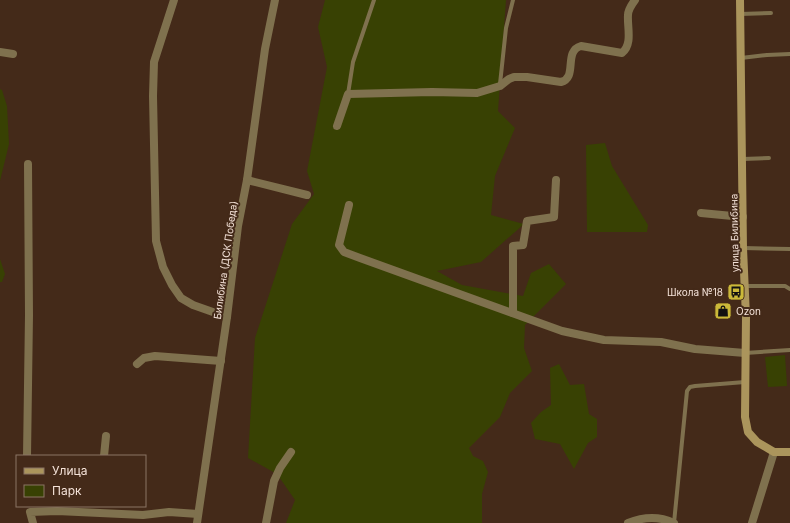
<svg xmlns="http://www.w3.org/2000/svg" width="790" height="523" viewBox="0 0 790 523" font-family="Inter,sans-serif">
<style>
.green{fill:#384103}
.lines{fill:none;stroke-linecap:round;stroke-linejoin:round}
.service{stroke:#7f714e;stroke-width:4}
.minor{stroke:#7f714e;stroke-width:8}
.secondary{stroke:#ab955c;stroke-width:8}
.labels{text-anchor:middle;stroke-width:4;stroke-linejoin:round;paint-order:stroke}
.street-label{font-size:10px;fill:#f4e2d8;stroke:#442a19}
.poi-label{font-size:10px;fill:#f4e2d8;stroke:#442a19;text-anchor:end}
</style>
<rect width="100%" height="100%" fill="#442a19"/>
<g class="green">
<polygon points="325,0 506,0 498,111 515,128 495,176 491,215 524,224 481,262 437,271 462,285 523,296 531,273 549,264 566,284 525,325 524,348 532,371 510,393 500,417 469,448 473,456 483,461 488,472 482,494 482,523 286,523 295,500 277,474 248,458 255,338 292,224 314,194 307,171 327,67 318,27"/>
<polygon points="0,89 2,90 7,106 9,144 0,181"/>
<polygon points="605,143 612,166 648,225 647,232 587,232 586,145"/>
<polygon points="0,259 5,274 2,282 0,282"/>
<polygon points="785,355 787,386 768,387 765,357"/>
<polygon points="559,364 570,385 584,384 589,414 597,419 597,437 588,443 574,469 560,444 535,439 531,423 541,412 551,405 550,368"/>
</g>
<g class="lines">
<g class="service">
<polyline points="740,14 771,13"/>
<polyline points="741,58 767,55 790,54"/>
<polyline points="500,84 506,28 513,0"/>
<polyline points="348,94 353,62 374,0"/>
<polyline points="743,159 769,158"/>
<polyline points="743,248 790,249"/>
<polyline points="745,286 785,286 790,289"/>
<polyline points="745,353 790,350"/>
<polyline points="674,523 687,391 690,387 695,386 745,382"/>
</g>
<g class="minor">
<polyline points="174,0 154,62 153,96 156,241 163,267 172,285 181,298 193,305 227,317"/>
<polyline points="0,52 13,54"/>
<path d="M 337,126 L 348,94 L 432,92 L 477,93 L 500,86 L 509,79 L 514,77 L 527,77 L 561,82 C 578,78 563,51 581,46 L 622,53 C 633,44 627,27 628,15 C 628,10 632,4 635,0"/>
<polyline points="247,180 307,195"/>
<polyline points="349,205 339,245 344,252 360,258 562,331 604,340 661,342 695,349 745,353"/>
<polyline points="701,213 743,217"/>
<polyline points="513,313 513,246 523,245 527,221 554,217 556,180"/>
<polyline points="137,364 144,358 155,356 221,361"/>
<polyline points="27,456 29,315 28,164"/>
<polyline points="104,456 106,436"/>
<polyline points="33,523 30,512 57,511 143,515 169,512 198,514"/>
<polyline points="197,523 227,317 238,226 247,180 265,49 275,0"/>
<polyline points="266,523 274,481 280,468 291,452"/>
<path d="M 628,523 C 643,517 659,516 674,523"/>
<polyline points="752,523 774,452"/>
</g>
<polyline class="secondary" points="740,0 743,248 746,317 745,417 748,432 757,442 774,452 790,452"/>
</g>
<defs>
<g id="bus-square" transform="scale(0.9)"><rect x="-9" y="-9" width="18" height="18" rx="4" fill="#cbb939" stroke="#442a19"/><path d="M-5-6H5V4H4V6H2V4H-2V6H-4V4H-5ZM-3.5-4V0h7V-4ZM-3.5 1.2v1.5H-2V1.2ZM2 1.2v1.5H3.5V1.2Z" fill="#111"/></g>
<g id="shop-square" transform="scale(0.9)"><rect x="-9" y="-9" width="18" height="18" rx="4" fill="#cbb939" stroke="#442a19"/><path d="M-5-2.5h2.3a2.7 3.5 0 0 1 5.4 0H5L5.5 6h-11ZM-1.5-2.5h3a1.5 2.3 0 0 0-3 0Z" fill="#111"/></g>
</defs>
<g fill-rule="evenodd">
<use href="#bus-square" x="736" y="292"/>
<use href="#shop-square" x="723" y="311"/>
</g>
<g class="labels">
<g class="street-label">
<text transform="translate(734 233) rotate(-91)" y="4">улица Билибина</text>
<text transform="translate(225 260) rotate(-82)" y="4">Билибина (ДСК Победа)</text>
</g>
<g class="poi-label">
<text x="723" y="296">Школа №18</text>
<text x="736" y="315" text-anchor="start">Ozon</text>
</g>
</g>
<rect x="16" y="455" width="130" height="52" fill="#442a19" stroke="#8a7465"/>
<rect x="24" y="468" width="20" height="6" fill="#ab955c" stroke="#8a7465"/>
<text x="52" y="475" font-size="12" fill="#f4e2d8">Улица</text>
<rect x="24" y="485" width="20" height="12" fill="#384103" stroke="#8a7465"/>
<text x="52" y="495" font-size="12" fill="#f4e2d8">Парк</text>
</svg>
